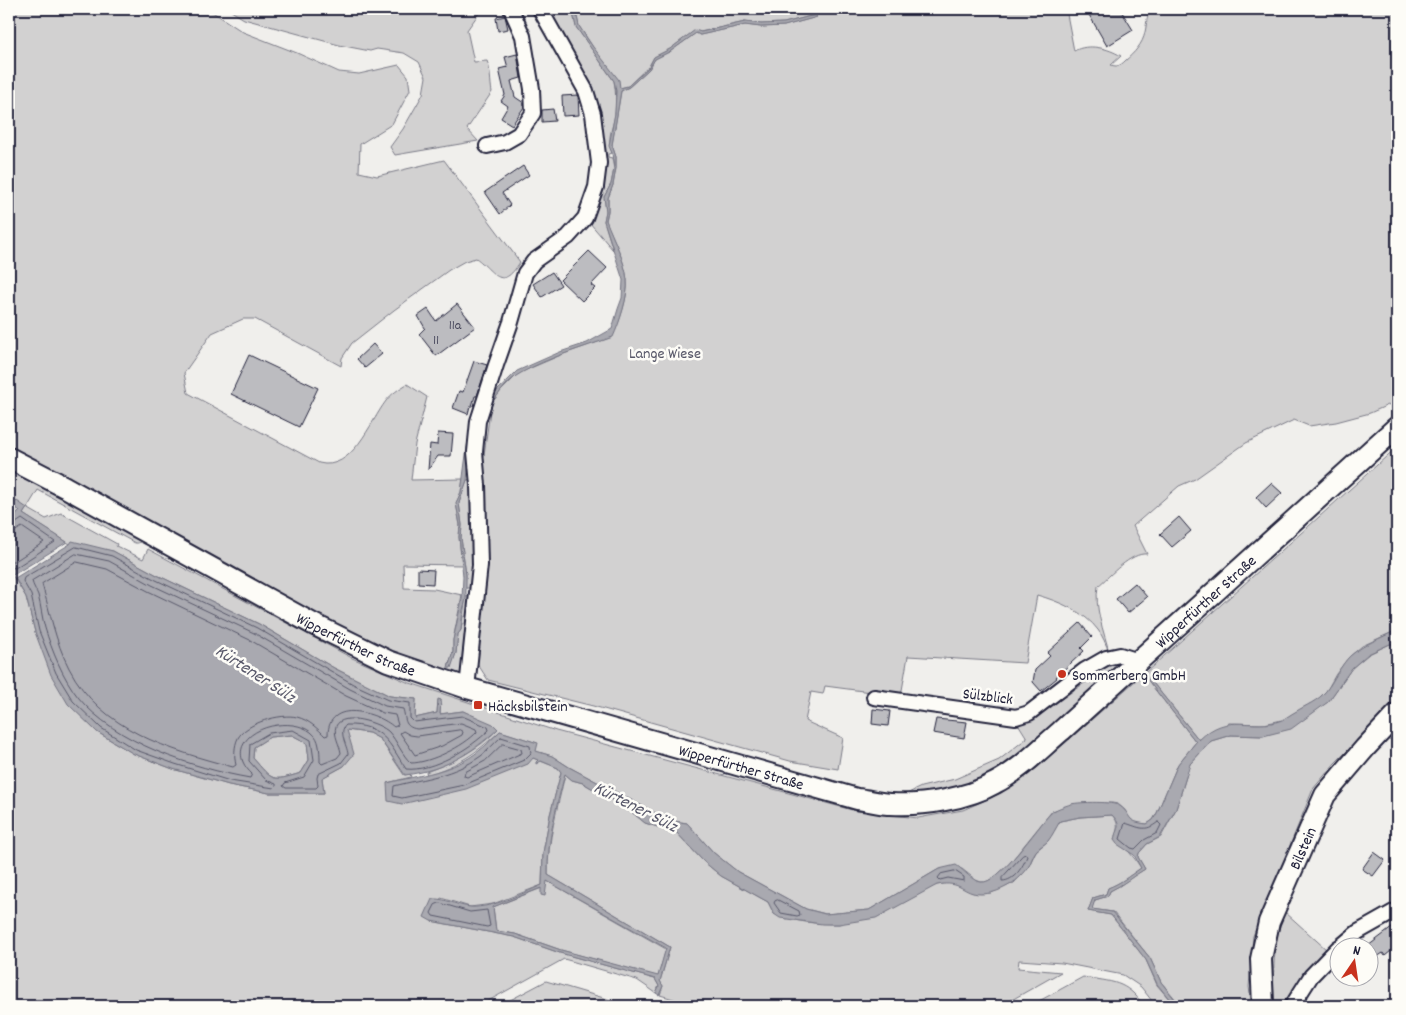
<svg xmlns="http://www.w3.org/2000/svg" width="1406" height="1015" viewBox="0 0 1406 1015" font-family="Dekko,sans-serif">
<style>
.green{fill:#d2d1d1;stroke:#7a7a86}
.water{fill:#a9a9b0;stroke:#737381;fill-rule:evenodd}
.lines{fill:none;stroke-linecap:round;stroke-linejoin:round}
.shore{stroke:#58586a;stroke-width:1}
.building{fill:#bcbcc0;stroke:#22223b}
.street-casing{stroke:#22223b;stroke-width:18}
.secondary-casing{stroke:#22223b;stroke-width:24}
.street{stroke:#fdfcf7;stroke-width:14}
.secondary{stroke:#fdfcf7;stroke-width:20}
.poi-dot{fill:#c8321e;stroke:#fdfcf7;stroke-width:2}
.labels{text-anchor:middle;stroke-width:5;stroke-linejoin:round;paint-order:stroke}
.number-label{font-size:14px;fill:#48485c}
.park-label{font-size:16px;fill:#575768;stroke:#fdfcf7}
.street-label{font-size:16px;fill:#22223b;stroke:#fdfcf7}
.poi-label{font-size:16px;fill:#22223b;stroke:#fdfcf7;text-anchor:start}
.water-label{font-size:18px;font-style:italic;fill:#58586a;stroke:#fdfcf7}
</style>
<rect width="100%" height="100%" fill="#f0efec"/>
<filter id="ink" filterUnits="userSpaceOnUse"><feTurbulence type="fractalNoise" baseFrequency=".02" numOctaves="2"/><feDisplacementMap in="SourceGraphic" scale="10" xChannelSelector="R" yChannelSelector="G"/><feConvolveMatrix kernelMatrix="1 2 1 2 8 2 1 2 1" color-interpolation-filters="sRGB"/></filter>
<g filter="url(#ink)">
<g class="green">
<path d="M 9,9 L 208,9 L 243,32 L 297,53 L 339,72 L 359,74 L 399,65 L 408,76 L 410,90 L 392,124 L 360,144 L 359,172 L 377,176 L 444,160 L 520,262 C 501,293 494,271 476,258 L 465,261 L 449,270 L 394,310 L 352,343 L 342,358 L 341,366 L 255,319 L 243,319 L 212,333 L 184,373 L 188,393 L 319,463 C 352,472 370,422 386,401 C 391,394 399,389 407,384 L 427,397 L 415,444 L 411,480 L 463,479 L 461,492 L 456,503 L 460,525 L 459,537 L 462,565 L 403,564 L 404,588 L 434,589 L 462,595 L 453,640 L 453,652 L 448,667 L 450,668 L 456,653 L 458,634 L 461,630 L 466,596 L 469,596 L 470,600 L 463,672 L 455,677 L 355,638 L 9,449 Z"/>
<path d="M 228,9 L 482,9 L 467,30 L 474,62 L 487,61 C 491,70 490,82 492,92 L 467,129 L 478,141 L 395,155 L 390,147 L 403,129 L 423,94 L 426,77 L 419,62 L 404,53 L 377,49 L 370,51 L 339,45 L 244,19 Z"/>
<path d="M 543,9 L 569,9 L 573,13 L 576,27 L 614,81 C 616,91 616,103 615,114 C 613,128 606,140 612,153 L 608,154 L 608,157 L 612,158 L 614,169 L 611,184 L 604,197 L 606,211 L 604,221 L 613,250 L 589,222 L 597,203 L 605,172 L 599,117 Z"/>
<path d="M 572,9 L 1066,9 L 1074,51 C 1088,43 1108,48 1121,56 L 1111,65 C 1117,67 1120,66 1125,61 C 1134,53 1143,44 1145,32 C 1147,24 1146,16 1151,9 L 1170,9 L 1170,10 L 1204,14 L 1216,9 L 1397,9 L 1397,401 L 1370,413 L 1336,422 L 1309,426 L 1294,420 L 1246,443 L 1195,479 L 1179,486 L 1133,526 L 1147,554 C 1131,552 1110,576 1098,586 C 1094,608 1104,631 1109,652 C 1106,645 1103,636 1098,630 C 1085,612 1058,601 1037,595 L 1025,663 L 908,656 L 901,696 L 825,686 L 823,694 L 811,692 L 805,721 L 843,738 L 838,769 L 790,761 L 593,706 L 488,680 L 477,663 L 486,566 L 486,512 L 483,462 L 491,404 L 501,391 L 519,373 L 561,355 L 612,337 C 619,324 629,295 627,280 C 625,260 613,239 606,221 L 608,211 L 608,198 L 613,185 L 616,168 L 616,157 L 612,145 L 621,91 L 629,87 L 649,69 L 655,59 L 671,51 L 696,33 L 700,35 L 745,25 L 761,27 L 784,26 L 817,17 L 814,15 L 784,23 L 761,24 L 745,22 L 700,32 L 695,31 L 670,49 L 654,57 L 649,66 L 628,86 L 620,88 L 579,26 L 576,12 Z"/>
<polygon points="1397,447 1397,630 1362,646 1349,657 1336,674 1327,690 1317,700 1282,720 1264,724 1229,723 1199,740 1145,673"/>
<path d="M 9,463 L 142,541 L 138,543 L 135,543 L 38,490 L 27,508 L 46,519 L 61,513 L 117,544 L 116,546 L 143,559 L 148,549 L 352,658 L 407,682 L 556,731 L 856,811 L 918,818 L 963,810 L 1001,793 L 1037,768 L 1143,674 L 1196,742 L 1178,764 L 1157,813 L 1153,820 L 1147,824 L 1136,823 L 1129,819 L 1125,810 L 1118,804 L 1112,803 L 1074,804 L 1052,811 L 1009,864 L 996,876 L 986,882 L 981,882 L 976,880 L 962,869 L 939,869 L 869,910 L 826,914 L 806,909 L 738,872 L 714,853 L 687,823 L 674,821 L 659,815 L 569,767 L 552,756 L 535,751 L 537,743 L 500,731 C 474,755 460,764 427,775 L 426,772 C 453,762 478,750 498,729 L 463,711 L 440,714 L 441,700 L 438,700 L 437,713 L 415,718 L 416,699 L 390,696 L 334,668 L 259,624 L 157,575 L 113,551 L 70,544 L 23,514 L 27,508 L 9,499 Z"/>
<path d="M 471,479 C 474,515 474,550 471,586 L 469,588 L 465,588 L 466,575 L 461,538 L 462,525 L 459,503 L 467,480 Z"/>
<polygon points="9,502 20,511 9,523"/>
<polygon points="9,570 26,597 35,632 69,704 97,732 134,754 173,769 229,785 269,793 324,793 322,778 344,766 346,730 369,733 380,739 404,775 410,774 411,777 387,783 533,758 558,768 561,772 550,815 543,853 542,885 493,904 470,907 441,898 431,921 514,937 560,953 655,979 659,986 656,993 637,980 564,959 479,1006 9,1006"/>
<path d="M 1390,644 L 1397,644 L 1397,701 L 1335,763 L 1313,789 L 1253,936 L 1249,987 L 1252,1006 L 1184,1006 L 1182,1004 L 1178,1002 L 1161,982 L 1150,958 L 1113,912 L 1091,909 L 1095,900 L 1108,896 L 1110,891 C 1123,885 1132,876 1145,869 L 1138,857 L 1139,853 L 1147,844 L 1161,837 L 1176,809 L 1190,764 L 1211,741 L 1231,735 L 1263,736 L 1328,702 L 1352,668 L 1369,654 Z"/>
<path d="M 1112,661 L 1120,666 C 1073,711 1026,766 963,788 C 949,793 919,794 902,796 L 921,787 L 955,779 L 999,760 L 1027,738 L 1017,722 L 1041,713 L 1096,675 L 1093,669 Z"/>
<path d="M 292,735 L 307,743 L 309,760 L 301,773 C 271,782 273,781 253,758 L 254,747 L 270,737 Z"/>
<path d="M 565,774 L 572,780 L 583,783 L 629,810 L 645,823 L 677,833 L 703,861 L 721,876 L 768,902 L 774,914 C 795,922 816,924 839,924 L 937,885 L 948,883 L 956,884 L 974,893 L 991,893 L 1014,883 L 1028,868 L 1036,851 L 1047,842 L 1060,821 L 1080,817 L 1112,815 C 1119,823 1118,827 1115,836 C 1124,847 1134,856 1141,868 C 1129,876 1122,883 1108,888 L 1106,894 L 1093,898 L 1088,911 L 1111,915 L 1146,960 L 1157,985 L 1175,1006 L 1156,1006 L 1141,987 L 1123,975 L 1062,963 L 1019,960 L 1018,968 L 1061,972 L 1001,1006 L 697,1006 L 660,995 L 663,986 L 660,981 L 670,947 L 548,875 C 547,840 558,808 565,774 Z"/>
<polygon points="547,881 666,949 658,977 561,950 515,934 496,931 493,907 542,888"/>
<path d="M 1285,912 L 1327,950 L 1286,1006 L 1275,1006 C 1272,978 1273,938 1285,912 Z"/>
<path d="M 1083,977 C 1112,982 1126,980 1144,1006 L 1030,1006 Z"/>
<polygon points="546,981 631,1006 499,1006"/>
</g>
<g class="water">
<path d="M 569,9 L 572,9 L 576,12 L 579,26 L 593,47 L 619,80 L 620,88 L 628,86 L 649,67 L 654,57 L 670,49 L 695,30 L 701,32 L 745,22 L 761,24 L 784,23 L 815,15 L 817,17 L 784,26 L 761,27 L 745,25 L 700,35 L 696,33 L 671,51 L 655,59 L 649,69 L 629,87 L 621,91 L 612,145 L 616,157 L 616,168 L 613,185 L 608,198 L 608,211 L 606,220 C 613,239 625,260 627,280 C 629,295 619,324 613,337 C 582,348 549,357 521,373 C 508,380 499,393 491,404 L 491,399 L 498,390 L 517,371 L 560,352 L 587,343 L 612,329 L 618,309 L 622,298 L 623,280 L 604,221 L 606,211 L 604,197 L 611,184 L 614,169 L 612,153 L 609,146 L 615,113 L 616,91 L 614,81 L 576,27 L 573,13 Z"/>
<polygon points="468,440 471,440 467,480 459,503 462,525 461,538 466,575 466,599 463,610 461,630 458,634 456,653 451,668 448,668 453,652 453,640 462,599 463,576 459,537 460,525 456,503 461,492"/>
<polygon points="9,499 16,502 17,501 27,508 23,514 67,542 13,575 9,570 9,523 20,511 9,502"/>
<path d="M 72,541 L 113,551 L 157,575 L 259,624 L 334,668 L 390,696 L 416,699 L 415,718 L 437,713 L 438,699 L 441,700 L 440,714 L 463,711 L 493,724 L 498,729 C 469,755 444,770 405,775 L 380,739 L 369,733 L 347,730 L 354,754 L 344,766 L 322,778 L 324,793 L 269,793 L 229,785 L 173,769 L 134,754 L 97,732 L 68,704 L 51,675 L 35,632 L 26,597 L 15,578 L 70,544 ZM 292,735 L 307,743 L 309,760 L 301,773 C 271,782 273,781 253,758 L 254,747 L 270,737 Z"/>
<path d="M 1397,630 L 1397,644 L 1390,644 L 1368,654 L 1352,668 L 1328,702 L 1291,729 L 1263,736 L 1231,735 L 1211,741 L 1190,764 L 1176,809 L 1160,837 L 1147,844 L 1139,853 L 1138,857 L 1145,869 C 1133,876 1123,885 1110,891 L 1108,896 L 1095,900 L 1092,909 L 1112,912 L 1150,958 L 1161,982 L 1177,1002 L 1182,1004 L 1184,1006 L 1175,1006 L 1157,984 L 1146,960 L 1111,915 L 1088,911 L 1093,898 L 1106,894 L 1108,888 C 1121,883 1129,876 1141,868 L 1134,855 L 1117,844 L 1114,840 C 1116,828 1123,826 1112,815 L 1080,817 L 1060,821 C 1056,828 1052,836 1048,841 C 1044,845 1039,847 1036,851 C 1032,856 1031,864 1027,869 C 1018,882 998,894 981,894 C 962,894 962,880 937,885 L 876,918 L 839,924 L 822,924 L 780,918 L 774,914 L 768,902 L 721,876 L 703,861 L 677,833 L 645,823 L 629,810 L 583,783 L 572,780 L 565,774 C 556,808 547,841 548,875 L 670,947 L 660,981 L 663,986 L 659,995 L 656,993 L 659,986 L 655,979 L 560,953 L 514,937 L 431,921 L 424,917 L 432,899 C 446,898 457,906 471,907 C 493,908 521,894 542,885 L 543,853 L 550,815 L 561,772 L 558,768 L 541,761 L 536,764 L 536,762 L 538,760 L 533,758 L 528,764 L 466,789 L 402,804 L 388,801 L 387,783 C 419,775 454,772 480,750 C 487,745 493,738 500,731 L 538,743 L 536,751 L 552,756 L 569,767 L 659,815 L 674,821 L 687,823 L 714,853 L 738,872 L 806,909 L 825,914 L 869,910 L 939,869 L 956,865 C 964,870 972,881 981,882 C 999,885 1038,826 1051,813 C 1055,809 1065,806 1071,804 C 1080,802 1113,801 1120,806 C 1134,817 1124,821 1147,824 L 1153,820 L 1157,813 L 1178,764 L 1196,742 L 1143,674 L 1145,673 L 1199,740 C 1229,710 1251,732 1282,720 C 1286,718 1291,714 1295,712 C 1306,705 1318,701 1326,691 C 1335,679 1340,666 1350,656 C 1364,644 1381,638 1397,630 ZM 547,881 L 666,948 L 658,976 L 561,950 L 515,934 L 496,931 L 493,907 L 541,888 L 541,895 L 545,896 Z"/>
</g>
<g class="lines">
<g class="shore">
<polyline points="9,526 13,525 22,519 55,542 15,568 9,567"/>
<polyline points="9,532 14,532 22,527 44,542 15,561 9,561"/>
<path d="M 76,547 L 112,556 L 154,579 L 257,628 L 353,684 L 388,700 L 410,703 L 410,718 L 414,722 L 462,716 L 488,727 L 489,730 C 471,748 432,772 406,769 C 389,743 383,724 346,725 C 338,732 347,745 348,754 L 341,763 L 318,774 L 317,778 L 318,786 L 316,788 L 286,788 L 283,786 L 285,783 L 304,777 L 314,760 L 311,740 L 293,730 L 269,733 L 250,744 L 249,761 L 266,780 L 276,784 L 276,786 L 274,788 L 230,781 L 175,764 L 136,750 L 101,728 L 73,701 L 56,673 L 39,631 L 31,595 L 23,581 L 24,578 Z"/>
<path d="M 76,554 L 109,561 L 152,585 L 254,633 L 350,689 L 385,706 L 403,709 C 406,718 403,727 417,729 L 461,723 L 476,729 L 477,732 C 464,746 430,763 411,763 C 402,755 397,741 389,732 C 380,723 343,711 336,726 C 333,735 340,745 341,753 L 337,758 L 322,764 L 320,762 C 320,755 320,742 315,736 C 296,712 230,728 243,762 C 245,767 249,771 252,774 L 250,778 C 193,768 115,743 78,697 C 63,678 52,651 45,628 C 42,618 41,606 38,595 C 36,590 33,586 32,581 Z"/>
<path d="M 77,562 L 107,569 L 148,591 L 250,640 L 346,696 L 383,713 L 395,715 L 398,725 L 394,727 C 377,712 328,698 328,735 L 325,736 C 318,729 309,720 297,717 C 281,713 246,723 238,738 C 234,746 234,757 236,765 L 233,767 C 169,750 101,730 69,668 C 55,641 50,612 42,584 Z"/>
<polygon points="460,730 463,732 462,735 442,746 415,755 400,733 403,731 410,735 417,736"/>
<path d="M 501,737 L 530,746 L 531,753 L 524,760 L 464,785 L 402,798 L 393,796 L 394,786 C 425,778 453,776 481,756 C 488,751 494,743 501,737 Z"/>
<polygon points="503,744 521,749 522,753 467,777 464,776 465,772 485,761"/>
<path d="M 1158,822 L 1161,825 L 1157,833 L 1144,840 L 1135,849 L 1131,848 L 1120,839 L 1125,823 C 1139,827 1145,833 1158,822 Z"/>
<path d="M 1023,855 L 1026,854 L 1027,856 C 1023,867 1014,881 1002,881 L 1002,878 Z"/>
<polygon points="955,871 964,877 964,881 948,878 940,880 938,878 941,874"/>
<polygon points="778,900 799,911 800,915 797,916 781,913 774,903 775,901"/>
<polygon points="440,903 470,912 487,910 490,926 487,927 433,916 431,913 435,905"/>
</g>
</g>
<g class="building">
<polygon points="1094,9 1120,9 1133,30 1107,46 1088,13"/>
<polygon points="505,16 508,29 498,31 496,18"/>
<polygon points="517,54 521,78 511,81 515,97 524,103 524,107 512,125 501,118 508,106 501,101 505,95 499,69 507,67 508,68 505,57"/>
<polygon points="578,95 579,115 563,116 562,96"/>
<polygon points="553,109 555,121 542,122 542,110"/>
<polygon points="523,166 529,175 502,193 510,205 500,214 485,192"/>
<polygon points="589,251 607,268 591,285 595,288 582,301 560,280"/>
<polygon points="552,272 561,285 542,297 533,284"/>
<polygon points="457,304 475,327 436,356 419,334 425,328 418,316 428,309 436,321"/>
<polygon points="373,344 382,354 365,368 357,359"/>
<polygon points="249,355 318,388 299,427 231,394"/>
<polygon points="474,361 487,365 477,396 475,396 472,406 470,406 468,414 453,408 459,391 463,392"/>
<polygon points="438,433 453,434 451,456 438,456 428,470 430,444 437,445"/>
<polygon points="1271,483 1282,493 1266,508 1256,497"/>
<polygon points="1179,517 1191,531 1172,547 1160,534"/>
<polygon points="418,569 434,570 433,584 418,583"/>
<polygon points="1135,583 1147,597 1128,613 1116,599"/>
<polygon points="1080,623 1092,637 1081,648 1084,651 1056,677 1057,678 1041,691 1033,682 1035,670 1050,656 1047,653"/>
<polygon points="873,709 890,711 888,726 872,724"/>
<polygon points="936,719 967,722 964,738 933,733"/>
<polygon points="1374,852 1385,860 1373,876 1362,869"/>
<polygon points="1397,924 1397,946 1385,956 1383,953 1368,963 1368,946"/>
</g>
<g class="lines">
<g class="street-casing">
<g id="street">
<polyline points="487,146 505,142 519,134 533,113 532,89 523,36 511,9"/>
<polyline points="467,688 480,565 478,485 475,452 478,421 496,365 511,322 525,273 534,261 568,237 585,218 596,187 599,163 593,114 586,91 540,9"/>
<polyline points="874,697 1016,717 1029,713 1085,670 1106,658 1120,655 1139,661"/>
<polyline points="1339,948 1358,932 1397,910"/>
<polyline points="1292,1006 1311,976 1338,948"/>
</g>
</g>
<g class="secondary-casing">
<g id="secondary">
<path id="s1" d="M 9,458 L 65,487 L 313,624 L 388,661 L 467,688 L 857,799 C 868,800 880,804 891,804 C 922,806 967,799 995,783 C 1020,770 1040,749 1061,731 L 1397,427"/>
<path id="s2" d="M 1263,1006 L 1261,959 L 1269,922 L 1325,795 L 1365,748 L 1397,714"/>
</g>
</g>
<use href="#street" class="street"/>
<use href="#secondary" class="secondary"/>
</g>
</g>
<g class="poi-dot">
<circle cx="1062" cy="674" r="5"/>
<rect x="473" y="700" width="10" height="10" rx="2.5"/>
</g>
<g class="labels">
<g class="number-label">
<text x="455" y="329">11a</text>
<text x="436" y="344">11</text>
</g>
<g class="park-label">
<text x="665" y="358">Lange Wiese</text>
</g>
<g class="street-label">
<text dy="6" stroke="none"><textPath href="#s1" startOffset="1339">Wipperfürther Straße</textPath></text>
<text dy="6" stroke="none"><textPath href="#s1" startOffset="394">Wipperfürther Straße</textPath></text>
<text transform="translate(988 695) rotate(7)" y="6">Sülzblick</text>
<text dy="6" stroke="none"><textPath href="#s1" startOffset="799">Wipperfürther Straße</textPath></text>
<text dy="6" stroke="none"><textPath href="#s2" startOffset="166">Bilstein</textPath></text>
</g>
<g class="poi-label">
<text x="1072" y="680">Sommerberg GmbH</text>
<text x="488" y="711">Häcksbilstein</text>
</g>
<g class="water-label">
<text transform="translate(256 673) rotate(33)" y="6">Kürtener Sülz</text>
<text transform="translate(636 806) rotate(27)" y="6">Kürtener Sülz</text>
</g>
</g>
<rect width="1406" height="1015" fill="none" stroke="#fdfcf7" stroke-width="30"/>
<rect x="15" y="15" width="1376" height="985" fill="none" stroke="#22223b" stroke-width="2" filter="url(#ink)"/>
<g transform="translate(1354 962) rotate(13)"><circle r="24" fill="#fdfcf7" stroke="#a5a5ac"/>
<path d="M0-4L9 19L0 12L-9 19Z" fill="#c8321e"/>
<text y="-8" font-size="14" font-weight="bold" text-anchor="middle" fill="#22223b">N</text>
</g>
</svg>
